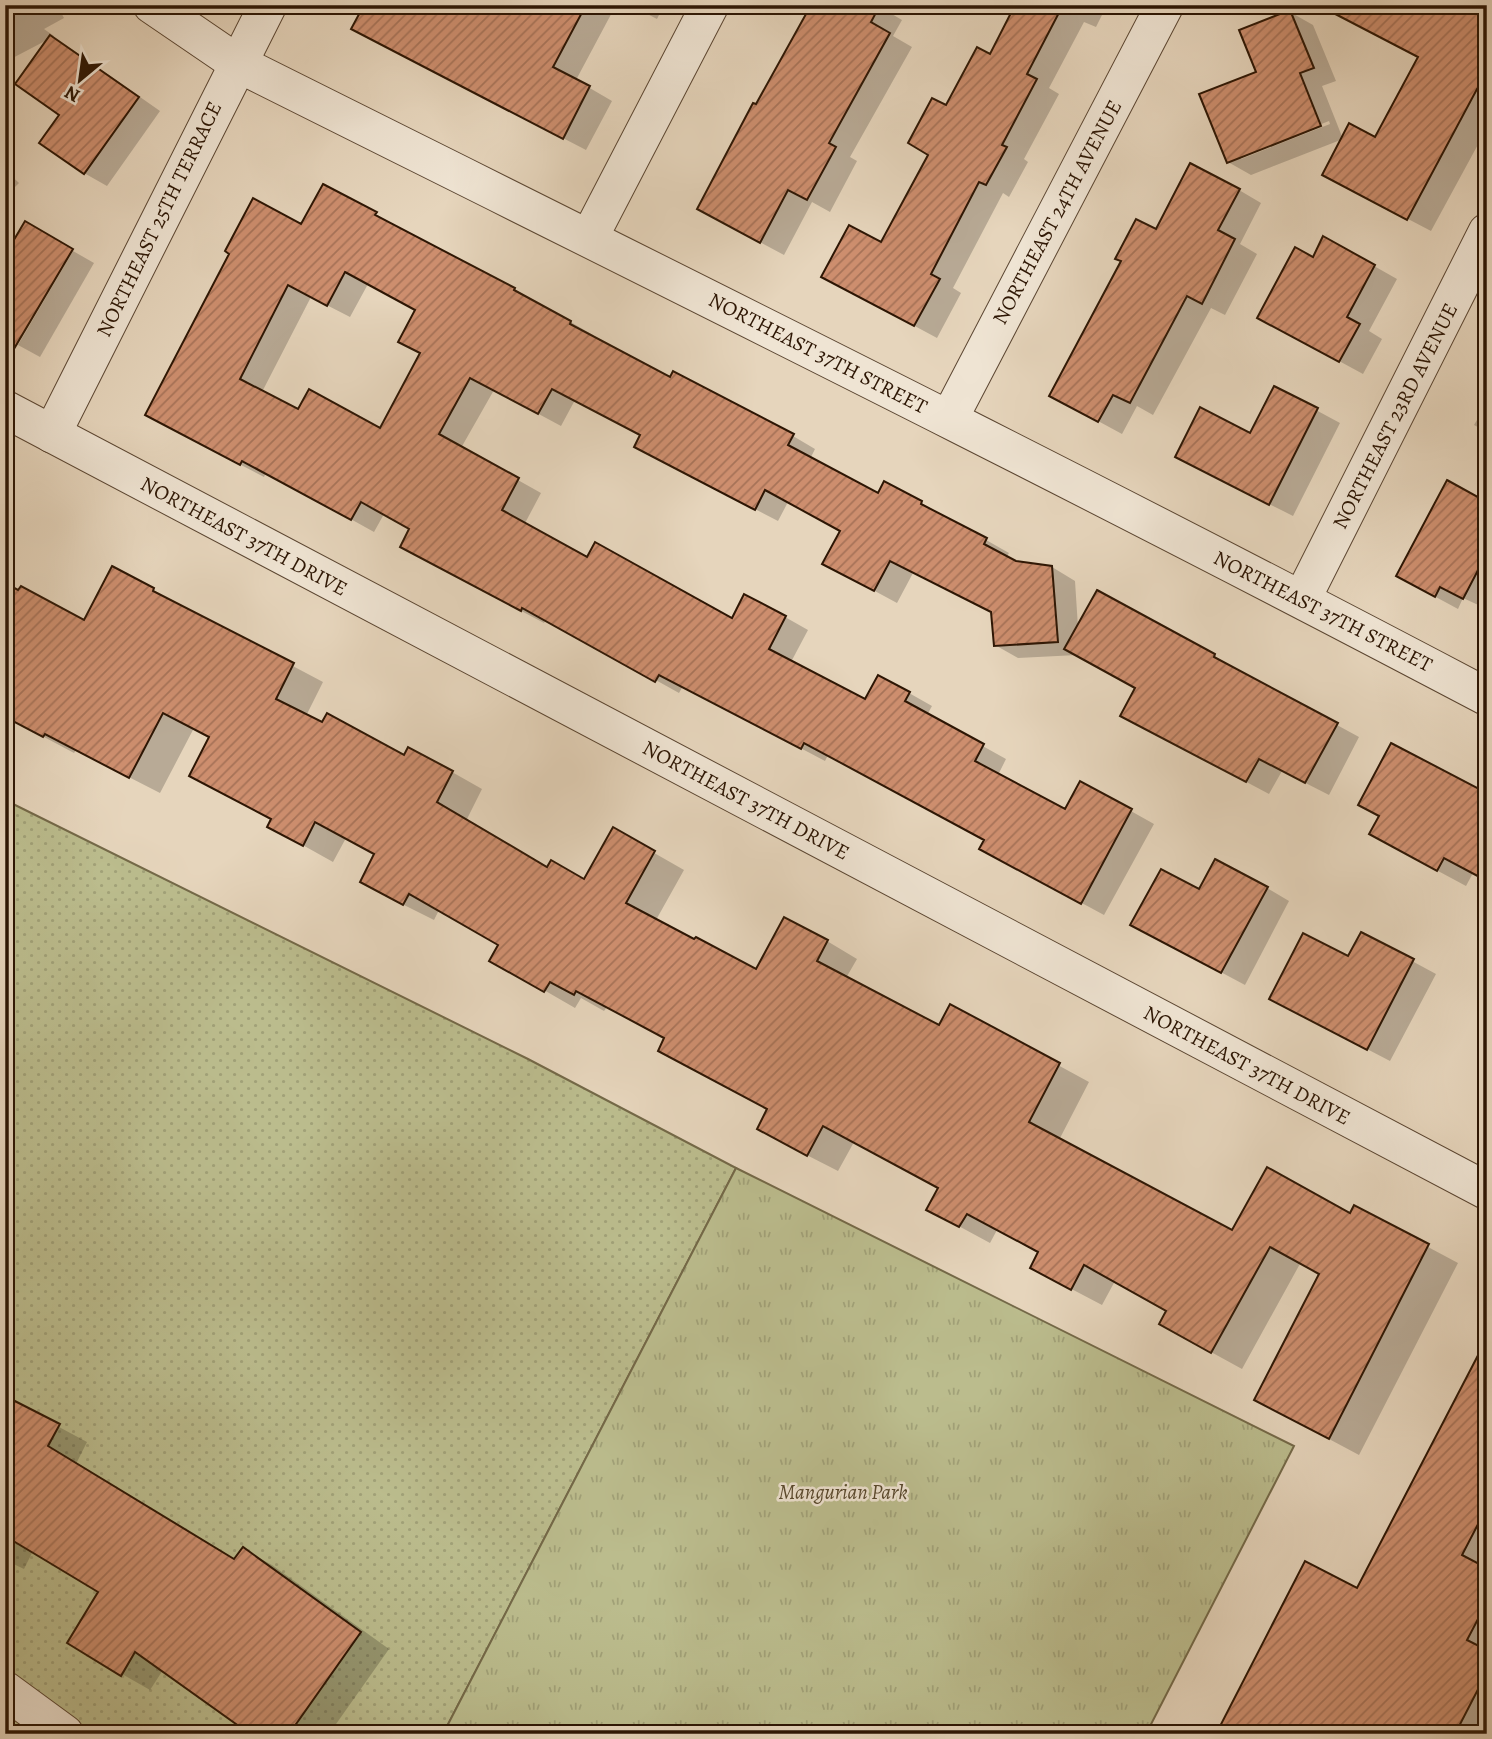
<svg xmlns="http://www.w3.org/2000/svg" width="1492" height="1739" viewBox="0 0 1492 1739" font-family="Alegreya,serif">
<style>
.grass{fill:url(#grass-dots);stroke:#746948;stroke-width:2}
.park{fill:url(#park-tufts);stroke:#746948;stroke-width:2}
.shadow{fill:#0003;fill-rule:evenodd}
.building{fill:url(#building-hatch);stroke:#2d1604;stroke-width:2;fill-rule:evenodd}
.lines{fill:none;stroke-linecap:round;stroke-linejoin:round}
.minor-casing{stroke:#5b4632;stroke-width:39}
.minor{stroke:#efe4d3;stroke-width:37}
.labels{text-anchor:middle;stroke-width:5;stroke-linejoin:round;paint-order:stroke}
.street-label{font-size:21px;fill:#2d1604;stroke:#efe4d3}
.park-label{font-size:21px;font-style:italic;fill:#58482d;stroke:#efe4d3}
</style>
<defs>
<pattern id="grass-dots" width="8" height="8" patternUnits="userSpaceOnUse" patternTransform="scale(1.75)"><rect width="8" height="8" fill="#bbbc8d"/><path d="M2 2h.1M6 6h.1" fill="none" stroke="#a1a178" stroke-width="1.8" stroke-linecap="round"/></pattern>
<pattern id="park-tufts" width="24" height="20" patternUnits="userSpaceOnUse" patternTransform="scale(1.75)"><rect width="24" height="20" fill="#bbbc8d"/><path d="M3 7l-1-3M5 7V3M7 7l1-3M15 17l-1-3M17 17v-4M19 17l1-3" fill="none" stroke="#a1a178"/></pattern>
<pattern id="building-hatch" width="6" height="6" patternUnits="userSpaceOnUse" patternTransform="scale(1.75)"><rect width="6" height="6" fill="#cd8e6e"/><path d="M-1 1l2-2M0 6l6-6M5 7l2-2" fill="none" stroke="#a77358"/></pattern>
</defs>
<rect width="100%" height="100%" fill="#e6d5bc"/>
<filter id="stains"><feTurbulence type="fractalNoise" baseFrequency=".00286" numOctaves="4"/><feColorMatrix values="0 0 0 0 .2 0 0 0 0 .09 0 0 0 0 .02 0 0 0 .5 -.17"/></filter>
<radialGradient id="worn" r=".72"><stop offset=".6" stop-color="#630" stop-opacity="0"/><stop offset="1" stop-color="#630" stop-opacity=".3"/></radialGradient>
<polygon class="grass" points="5,800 528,1059 736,1168 443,1734 5,1734"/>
<polygon class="park" points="736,1168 1294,1446 1146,1734 443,1734"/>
<g class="shadow">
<polygon points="5,5 57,5 64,18 44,29 54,36 52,38 73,50 160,111 107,186 84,173 94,107 49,39 5,62"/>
<polygon points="366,5 616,5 576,80 612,101 586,150 376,41"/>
<polygon points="630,5 664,5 657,19"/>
<polygon points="813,5 882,5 880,7 902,20 893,36 912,47 850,157 857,161 830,212 812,202 784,255 722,222 757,107"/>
<polygon points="1017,5 1107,5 1096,27 1084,22 1049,88 1059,94 1024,159 1028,162 1009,197 1003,193 953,288 961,293 937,338 846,289 882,245 930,155 946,108 991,56"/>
<path d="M 1318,5 L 1487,5 L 1487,128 L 1431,231 L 1347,187 L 1343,139 L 1251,175 L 1228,162 L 1259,73 L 1290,12 L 1313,25 L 1336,81 L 1322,86 L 1343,139 L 1376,140 L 1419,58 ZM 1329,121 L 1330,124 L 1241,159 L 1241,156 Z"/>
<polygon points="5,170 19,183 5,197"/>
<path d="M 323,186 L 376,214 L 398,228 L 514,289 L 593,335 L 592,338 L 671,379 L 793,436 L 815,449 L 810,459 L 878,496 L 921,503 L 1009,553 L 1006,558 L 1016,562 L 1052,567 L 1075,581 L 1078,627 L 1214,656 L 1237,669 L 1236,670 L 1359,737 L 1329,795 L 1282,771 L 1269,794 L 1145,728 L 1137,688 L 1077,655 L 1018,658 L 995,645 L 993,613 L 913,573 L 897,603 L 847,576 L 842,531 L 788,502 L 778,521 L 659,459 L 642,435 L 575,400 L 561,426 L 494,390 L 461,448 L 541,493 L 524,525 L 587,559 L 732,620 L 785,617 L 808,630 L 791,662 L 866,701 L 909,693 L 932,706 L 927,715 L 1006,759 L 998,775 L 1066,812 L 1081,783 L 1154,824 L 1104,915 L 1004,861 L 986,840 L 828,755 L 825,761 L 683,686 L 679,693 L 546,619 L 544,623 L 424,560 L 411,529 L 384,514 L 374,532 L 266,472 L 264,477 L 170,428 L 302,226 ZM 368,284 L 417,310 L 422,353 L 380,430 L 299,411 L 262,392 L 311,297 L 350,317 Z"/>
<polygon points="1239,190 1261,203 1240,244 1257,254 1225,315 1211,308 1153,415 1137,406 1122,434 1074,408 1123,261 1156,231"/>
<polygon points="73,251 94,263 40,357 18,345"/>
<polygon points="1374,266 1397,279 1369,331 1382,339 1363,374 1282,330"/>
<polygon points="1275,388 1340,423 1293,516 1200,469 1251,435"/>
<polygon points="1487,403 1487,432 1474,425"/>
<polygon points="1487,504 1487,609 1463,598 1458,609 1421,589"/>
<polygon points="153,590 183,608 323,682 306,716 405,757 452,772 482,789 466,821 548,869 584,882 614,830 684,870 656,920 756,971 827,941 857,959 846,978 940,1027 951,1007 1089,1082 1059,1140 1233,1232 1351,1216 1355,1208 1458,1263 1359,1455 1256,1400 1321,1274 1301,1262 1242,1369 1191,1341 1168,1311 1115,1281 1102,1305 1062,1284 1039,1252 997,1230 990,1243 929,1210 940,1188 854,1142 838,1171 789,1146 769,1110 666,1039 607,1007 604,1011 581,998 575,1008 492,960 500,944 439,910 434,920 392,899 376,854 346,838 333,862 299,843 273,820 211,737 194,728 160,793 76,750 74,753 16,722 84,622"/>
<polygon points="1487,795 1473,873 1466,886 1399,850"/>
<polygon points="1267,888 1289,901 1245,985 1155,937 1199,891"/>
<polygon points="1362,934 1436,974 1390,1061 1294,1011 1349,959"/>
<polygon points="1487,1341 1487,1734 1218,1734 1357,1590"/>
<polygon points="5,1398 87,1442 76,1464 235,1561 243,1549 272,1565 389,1649 329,1734 236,1734 242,1726 163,1670 150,1690 122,1674 101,1592 33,1551 24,1569 5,1560"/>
</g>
<g class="building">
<polygon points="364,5 586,5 553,67 590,86 563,139 351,29"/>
<polygon points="811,5 880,5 871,22 890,33 829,143 836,147 807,200 788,190 760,243 697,209 753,103 756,104"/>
<polygon points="1015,5 1063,5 1027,74 1037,79 1002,145 1007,147 986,185 979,182 931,274 940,279 914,326 821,277 849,225 881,242 928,155 908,143 932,98 946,105 977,47 990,54"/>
<polygon points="1318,5 1487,5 1487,94 1477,89 1407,220 1322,175 1349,123 1375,137 1418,57"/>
<polygon points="1290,10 1314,68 1300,73 1321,126 1227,163 1199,94 1256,72 1239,30"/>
<polygon points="50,35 139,97 84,174 39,143 59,115 15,84"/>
<polygon points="1190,163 1240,189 1218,230 1235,239 1202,304 1187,296 1130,403 1113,395 1098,422 1049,396 1121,261 1115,259 1136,219 1156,229"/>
<path d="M 323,184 L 377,212 L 375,215 L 515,288 L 514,290 L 571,321 L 570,324 L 670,377 L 673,371 L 794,434 L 788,445 L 878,493 L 884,481 L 922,501 L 921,504 L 987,538 L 984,544 L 1016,561 L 1052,566 L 1058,642 L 994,646 L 991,612 L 890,561 L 874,591 L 822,564 L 840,531 L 765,490 L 755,510 L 634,447 L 640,435 L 552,389 L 538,414 L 470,378 L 439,434 L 519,478 L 502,510 L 587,557 L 595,542 L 732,618 L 744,594 L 786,616 L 769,649 L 865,699 L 878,675 L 910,692 L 905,701 L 984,744 L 975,761 L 1065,809 L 1080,781 L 1132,809 L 1081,904 L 979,849 L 984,840 L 804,743 L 801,749 L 659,675 L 655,682 L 522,608 L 521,611 L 400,547 L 409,529 L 361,502 L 351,520 L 242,461 L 240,465 L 145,415 L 229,254 L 225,251 L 253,198 L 301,224 ZM 345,272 L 415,310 L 398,342 L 420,353 L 380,428 L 309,389 L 298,409 L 240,379 L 288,285 L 327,306 Z"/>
<polygon points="25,221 73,249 5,364 5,255"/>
<polygon points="1323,236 1375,265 1347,317 1360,324 1339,362 1257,318 1295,247 1313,257"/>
<polygon points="1274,386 1318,408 1269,505 1175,457 1200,407 1250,433"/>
<polygon points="1447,480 1487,502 1487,553 1463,599 1440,587 1435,597 1396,576"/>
<polygon points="112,566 154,588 153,591 294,663 276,699 322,722 327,713 404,755 408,747 453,771 437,802 547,867 551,860 584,879 613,827 655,851 626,903 694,939 696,937 756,969 784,917 828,940 817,961 939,1025 950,1004 1060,1063 1029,1122 1232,1230 1267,1167 1350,1213 1354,1205 1429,1244 1329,1439 1254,1400 1319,1274 1270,1247 1211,1353 1159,1324 1166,1311 1084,1265 1071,1290 1030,1268 1038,1252 967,1214 959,1227 926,1210 938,1188 823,1126 807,1156 757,1129 767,1109 658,1051 664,1038 576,991 574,995 550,982 544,992 489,961 498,945 409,894 403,905 360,882 374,854 315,822 303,846 267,827 271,819 189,776 209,737 163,713 129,778 45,734 43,737 5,717 5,583 18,590 21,586 84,620"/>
<polygon points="1097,590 1215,654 1214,657 1338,723 1305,783 1259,759 1246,782 1120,716 1135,688 1064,649"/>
<polygon points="1391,743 1487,793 1487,881 1444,858 1437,871 1369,834 1379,816 1358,805"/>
<polygon points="1215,859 1268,887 1221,973 1130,925 1161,869 1199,889"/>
<polygon points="1361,932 1414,959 1367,1050 1269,999 1303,933 1348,956"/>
<polygon points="1487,1338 1487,1507 1462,1555 1487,1568 1487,1602 1467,1640 1487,1650 1487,1672 1455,1734 1216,1734 1305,1561 1357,1588"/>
<polygon points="5,1396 60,1424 48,1446 234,1559 243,1547 361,1632 289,1734 250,1734 135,1652 121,1676 67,1643 98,1592 5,1536"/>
</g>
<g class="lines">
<g class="minor-casing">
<g id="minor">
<path d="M 152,5 L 237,63 C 655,272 1074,479 1487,697"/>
<polyline points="589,238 710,5"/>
<polyline points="5,409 1487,1191"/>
<polyline points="949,419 1165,5"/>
<polyline points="52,434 268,5"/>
<polyline points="1302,599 1487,232"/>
<polyline points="5,1690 65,1734"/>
</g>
</g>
<use href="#minor" class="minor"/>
</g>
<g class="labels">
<g class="street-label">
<text transform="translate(1057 212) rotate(-62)" y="7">NORTHEAST 24TH AVENUE</text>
<text transform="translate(159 219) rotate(-64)" y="7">NORTHEAST 25TH TERRACE</text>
<text transform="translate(818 353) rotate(27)" y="7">NORTHEAST 37TH STREET</text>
<text transform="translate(1395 416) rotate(-63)" y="7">NORTHEAST 23RD AVENUE</text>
<text transform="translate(244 536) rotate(28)" y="7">NORTHEAST 37TH DRIVE</text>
<text transform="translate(1323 611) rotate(27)" y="7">NORTHEAST 37TH STREET</text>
<text transform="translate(746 800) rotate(28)" y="7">NORTHEAST 37TH DRIVE</text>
<text transform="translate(1247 1065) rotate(28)" y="7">NORTHEAST 37TH DRIVE</text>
</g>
<g class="park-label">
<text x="843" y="1499">Mangurian Park</text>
</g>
</g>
<rect width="1492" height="1739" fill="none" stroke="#e6d5bc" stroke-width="28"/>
<rect x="7" y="7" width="1478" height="1725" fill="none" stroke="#2d1604" stroke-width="3.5"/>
<rect x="14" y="14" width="1464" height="1711" fill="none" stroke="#2d1604" stroke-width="2"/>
<g transform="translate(80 80) rotate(209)" stroke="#efe4d3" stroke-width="5" paint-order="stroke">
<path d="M0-5L12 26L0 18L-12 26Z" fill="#2d1604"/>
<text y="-10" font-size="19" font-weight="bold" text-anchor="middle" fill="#2d1604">N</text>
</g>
<rect width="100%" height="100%" filter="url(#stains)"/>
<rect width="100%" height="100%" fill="url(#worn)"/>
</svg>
